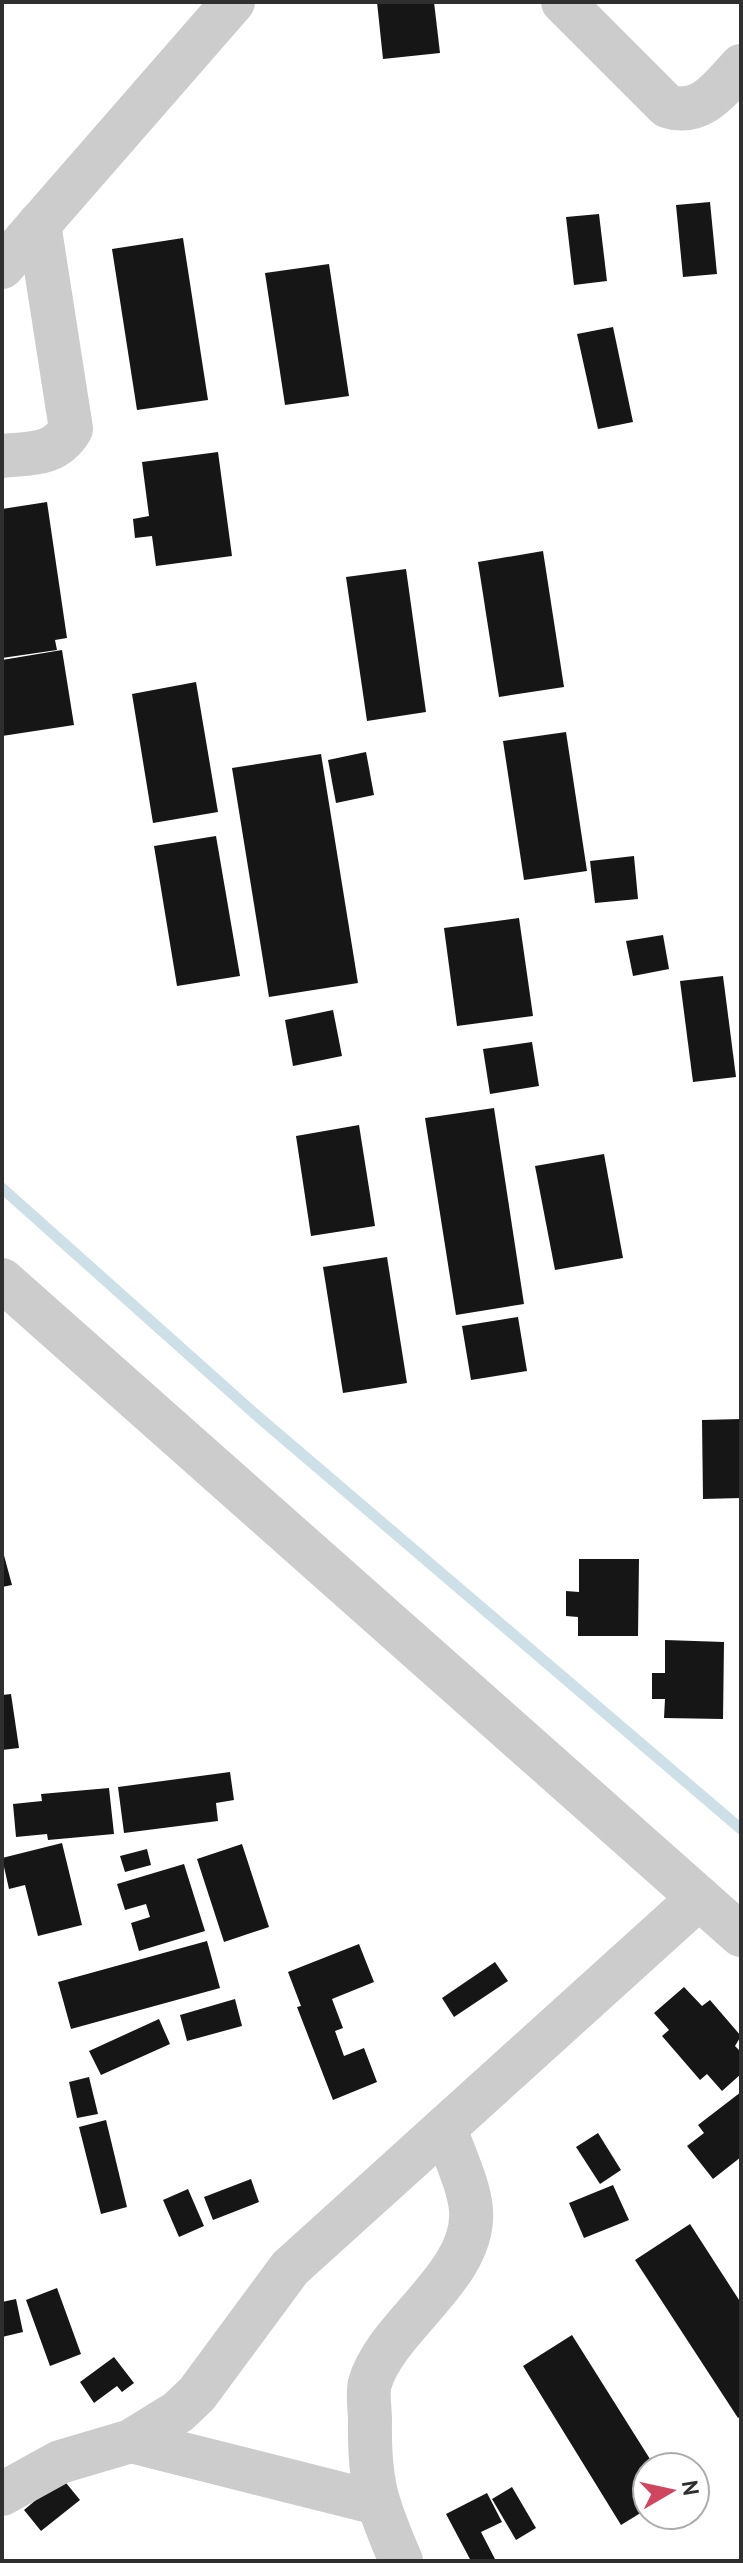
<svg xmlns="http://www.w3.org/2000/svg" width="743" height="2563" viewBox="0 0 743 2563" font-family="'PT Sans',sans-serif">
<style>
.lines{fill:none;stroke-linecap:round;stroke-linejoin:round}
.stream{stroke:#cde0e8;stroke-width:11}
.building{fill:#161616}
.minor{stroke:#ccc;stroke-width:44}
</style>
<rect width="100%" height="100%" fill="#fff"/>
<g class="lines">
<polyline class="stream" points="2,1188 255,1414 741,1829"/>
</g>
<g class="building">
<polygon points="377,2 434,2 440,53 383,59"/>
<polygon points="710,202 717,274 683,277 676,205"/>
<polygon points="599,214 607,281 574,285 566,217"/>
<polygon points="183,238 208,400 137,410 112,249"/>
<polygon points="329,264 349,396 285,405 265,273"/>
<polygon points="613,327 633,422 598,429 577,334"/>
<polygon points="218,452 232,556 156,566 152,536 135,538 133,519 149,516 142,462"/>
<polygon points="47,502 67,638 55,640 57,650 2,658 2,509"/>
<polygon points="543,551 564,687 499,697 478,562"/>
<polygon points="406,569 426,712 367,721 346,577"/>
<polygon points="62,650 74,725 2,736 2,660"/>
<polygon points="196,682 218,812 153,823 132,694"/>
<polygon points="566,732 587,871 524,880 503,741"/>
<polygon points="366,752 374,795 336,803 328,760"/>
<polygon points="321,754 358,983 269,997 232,768"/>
<polygon points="216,836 240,976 177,986 154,846"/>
<polygon points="634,856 638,899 595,903 590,861"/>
<polygon points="519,918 533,1016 457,1026 444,928"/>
<polygon points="663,935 669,969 633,976 626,941"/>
<polygon points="723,976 736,1077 693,1082 680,981"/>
<polygon points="333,1010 342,1056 293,1066 285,1020"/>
<polygon points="532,1042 539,1086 490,1094 483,1049"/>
<polygon points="494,1108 524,1304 456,1315 425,1118"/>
<polygon points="359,1125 375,1226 311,1236 296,1136"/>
<polygon points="604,1154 623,1258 555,1270 535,1166"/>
<polygon points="387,1257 407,1383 343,1393 323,1267"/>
<polygon points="518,1317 527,1371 471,1380 462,1326"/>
<polygon points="741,1419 741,1498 703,1499 702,1420"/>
<polygon points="2,1548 12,1585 2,1587"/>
<polygon points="579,1559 639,1559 638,1636 578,1636 578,1617 566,1616 566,1591 579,1592"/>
<polygon points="665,1640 724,1642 723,1719 664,1718 665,1699 652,1699 652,1673 665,1673"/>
<polygon points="11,1694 19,1748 2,1750 2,1695"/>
<polygon points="230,1772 234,1800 216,1803 218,1821 124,1833 118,1787"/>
<polygon points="109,1788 114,1834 48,1840 47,1834 16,1837 13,1804 42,1801 41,1794"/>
<polygon points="62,1843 82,1925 38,1936 25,1885 9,1889 2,1858"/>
<polygon points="242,1844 269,1927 224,1942 197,1859"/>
<polygon points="147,1849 151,1865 125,1872 120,1856"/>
<polygon points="184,1864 205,1931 139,1951 131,1923 150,1917 146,1904 125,1910 117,1884"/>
<polygon points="207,1941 220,1988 71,2029 58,1982"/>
<polygon points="359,1944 374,1982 332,1999 343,2028 335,2031 344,2056 364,2048 377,2082 333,2100 297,2007 301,2006 288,1972"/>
<polygon points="495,1962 508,1981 454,2017 442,1998"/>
<polygon points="684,1987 702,2006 710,2000 741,2036 735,2046 741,2052 741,2074 722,2091 707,2074 700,2080 662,2036 669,2030 654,2013"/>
<polygon points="235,1999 242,2026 187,2041 180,2015"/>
<polygon points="159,2019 170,2044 101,2075 89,2051"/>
<polygon points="89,2077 98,2114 77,2118 69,2082"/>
<polygon points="741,2092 741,2157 713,2179 687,2146 704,2133 698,2125"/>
<polygon points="106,2120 127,2207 101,2214 79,2127"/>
<polygon points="598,2133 621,2170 600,2184 576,2147"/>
<polygon points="251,2179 259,2202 213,2220 204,2197"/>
<polygon points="613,2185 629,2220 584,2238 569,2203"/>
<polygon points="188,2189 204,2226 179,2237 163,2200"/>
<polygon points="690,2224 741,2303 741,2416 738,2418 635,2260"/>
<polygon points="57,2288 81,2354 50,2366 26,2300"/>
<polygon points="16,2299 23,2332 2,2337 2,2302"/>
<polygon points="572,2335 655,2467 647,2467 647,2509 621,2525 523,2366"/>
<polygon points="114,2357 134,2383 122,2392 117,2386 94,2403 80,2382"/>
<polygon points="62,2478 80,2500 41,2531 24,2510"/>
<polygon points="512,2487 536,2528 516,2540 492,2499"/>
<polygon points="487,2493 502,2522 481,2532 496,2561 471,2561 446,2514"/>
</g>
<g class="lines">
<g class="minor">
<path d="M 563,2 L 667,106 C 701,117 720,89 741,66"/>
<polyline points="2,267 233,2"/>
<path d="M 2,456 C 32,453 55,456 71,429 L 39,224"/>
<polyline points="2,1280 741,1935"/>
<polyline points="131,2441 377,2503"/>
<polyline points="2,2494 60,2462 131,2441 178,2412 197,2394 290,2268 699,1898"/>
<path d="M 401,2561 C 376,2503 369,2483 370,2420 C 370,2409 367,2393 370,2383 C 387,2325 476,2276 471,2210 C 469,2184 453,2153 445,2128"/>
</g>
</g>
<rect width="743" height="2563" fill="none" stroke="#2f2f2f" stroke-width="8"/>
<g transform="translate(671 2491) rotate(81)"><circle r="38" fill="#ffffff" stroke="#acacac" stroke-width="2"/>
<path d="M0-6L14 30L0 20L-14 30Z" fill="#d0465f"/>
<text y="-12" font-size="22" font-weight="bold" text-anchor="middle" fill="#2f2f2f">N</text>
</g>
</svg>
